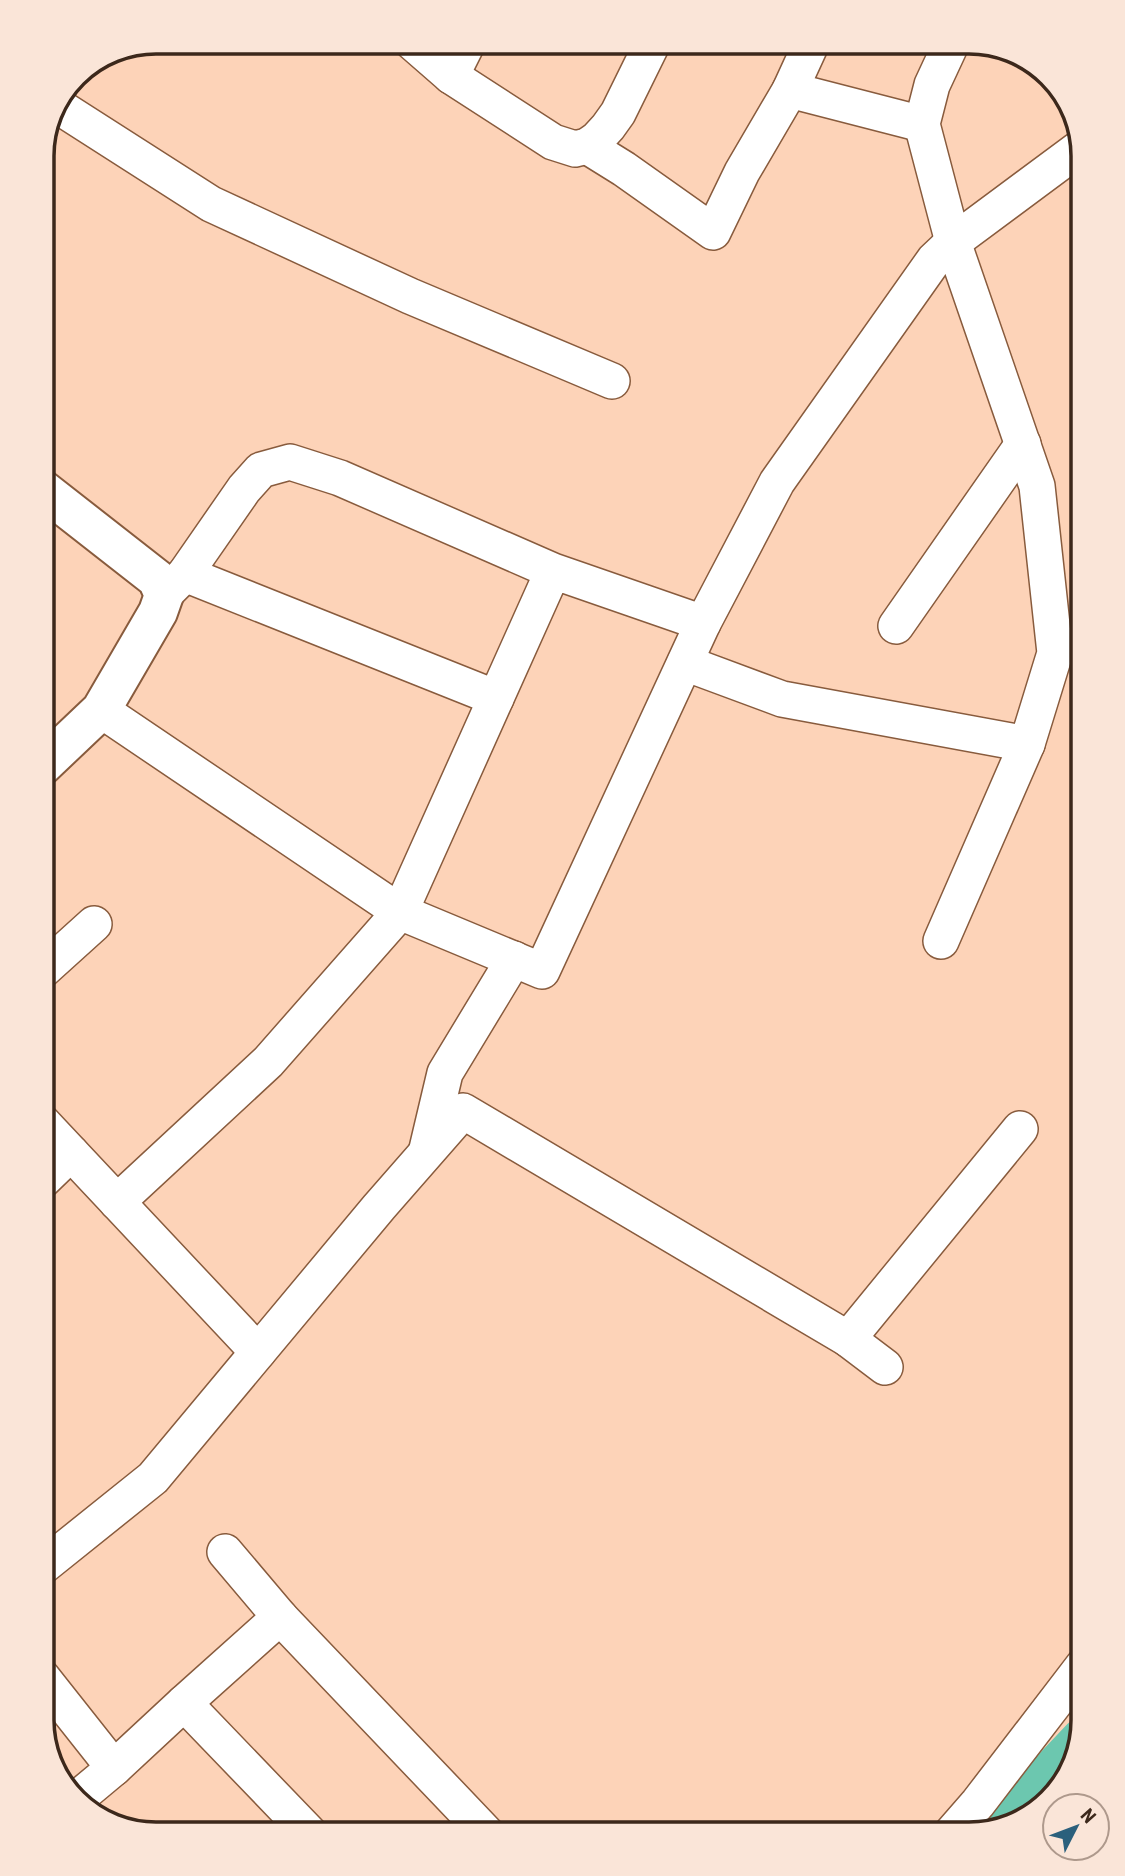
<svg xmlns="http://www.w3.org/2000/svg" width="1125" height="1876" viewBox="0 0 1125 1876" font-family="'Roboto Condensed',sans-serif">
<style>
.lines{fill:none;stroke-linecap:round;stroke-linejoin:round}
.canal{stroke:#6cc7af;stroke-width:32}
.street-casing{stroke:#885b3d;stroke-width:38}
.secondary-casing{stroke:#885b3d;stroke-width:42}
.street{stroke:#fff;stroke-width:35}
.secondary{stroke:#fff;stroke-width:38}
.rim{fill:none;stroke:#3c281b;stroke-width:3.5}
</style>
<rect width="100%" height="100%" fill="#fdd3b8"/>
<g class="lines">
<polyline class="canal" points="990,1829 1079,1735"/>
<g class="street-casing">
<g id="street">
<polyline points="412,42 451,76 553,142 575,149 587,146 597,139 608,127 618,113 653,42"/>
<polyline points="952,42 932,85 922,124 953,242 1081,147"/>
<polyline points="451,76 468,42"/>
<polyline points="790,90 922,124"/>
<polyline points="61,108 211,204 410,296 612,381"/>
<polyline points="587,146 624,169 713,232 742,172 790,90 812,42"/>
<polyline points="185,574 496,698"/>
<polyline points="164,595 185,574 244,489 261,470 290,462 340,478 553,571 400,912 542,971 703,623 553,571"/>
<polyline points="896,626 1023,444"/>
<polyline points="685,663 782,699 1027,744 1055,653 1037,486 953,242 934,260 777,482 703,623"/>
<polyline points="101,710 400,912 268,1062 117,1202"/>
<polyline points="941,941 1027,744"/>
<polyline points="42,971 94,924"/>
<polyline points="42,1122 258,1352"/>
<polyline points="427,1149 445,1073 514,959"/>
<polyline points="42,1181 71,1153"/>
<polyline points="848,1339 1020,1129"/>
<polyline points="225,1552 280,1617 487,1834"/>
<polyline points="42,1567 153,1478 379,1207 463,1111 848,1339 885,1367"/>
<polyline points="42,1677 114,1768 78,1798"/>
<polyline points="184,1703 310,1834"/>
<polyline points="114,1768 184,1703 280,1617"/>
<polyline points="951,1834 978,1803 1083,1666"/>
</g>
</g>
<g class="secondary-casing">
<polyline id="secondary" points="42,766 101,710 158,612 164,595 157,579 42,489"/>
</g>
<use href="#street" class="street"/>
<use href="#secondary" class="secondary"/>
</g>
<path d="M0 0H1125V1876H0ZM156 54H969A102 102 0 0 1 1071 156V1720A102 102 0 0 1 969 1822H156A102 102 0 0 1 54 1720V156A102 102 0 0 1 156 54Z" fill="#fae5d8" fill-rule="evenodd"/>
<path class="rim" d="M156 54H969A102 102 0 0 1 1071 156V1720A102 102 0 0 1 969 1822H156A102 102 0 0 1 54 1720V156A102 102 0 0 1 156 54Z"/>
<g transform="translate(1076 1827) rotate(48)"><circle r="33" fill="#fae5d8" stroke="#ae998c" stroke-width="2"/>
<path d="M0-5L12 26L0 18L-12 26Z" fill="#2b607c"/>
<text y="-10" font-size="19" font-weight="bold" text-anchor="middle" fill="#3c281b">N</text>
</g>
</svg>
